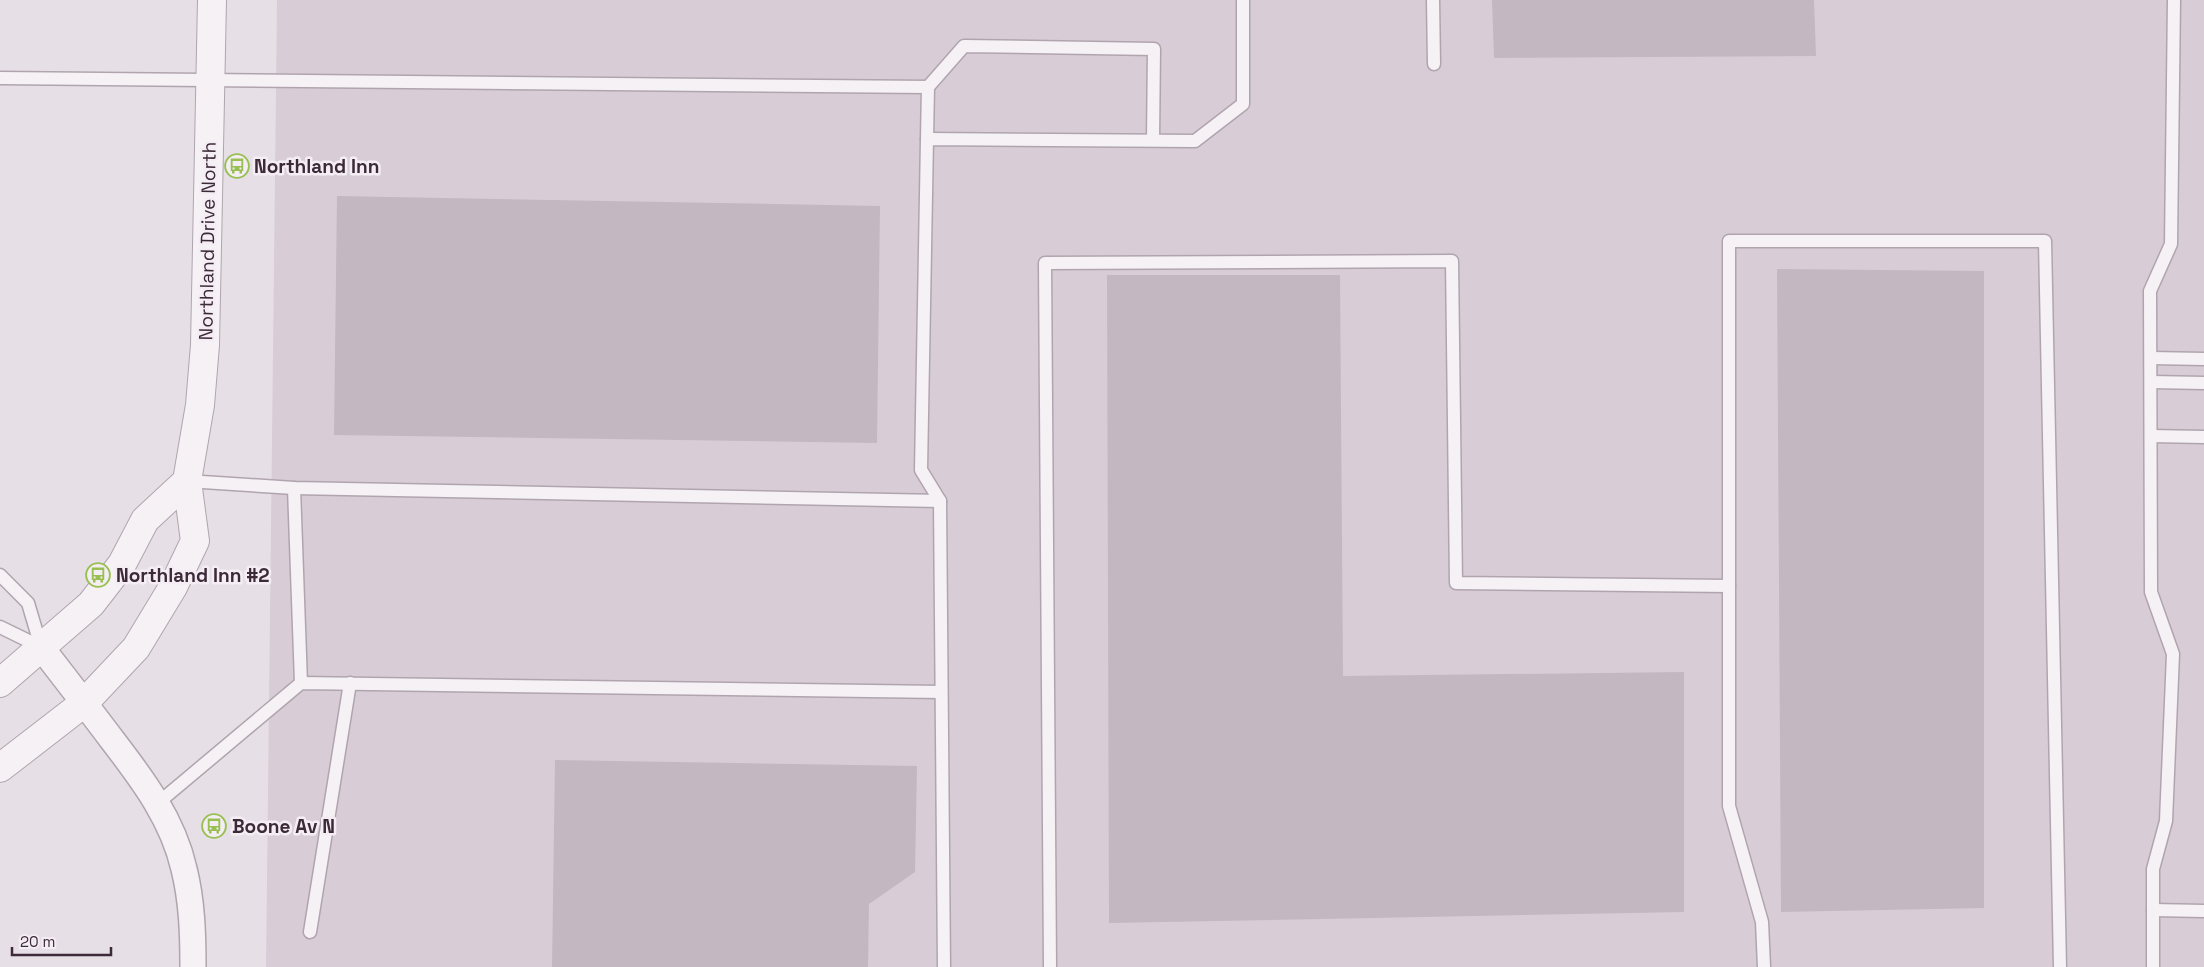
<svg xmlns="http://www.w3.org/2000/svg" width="2204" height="967" viewBox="0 0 2204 967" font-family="'Space Grotesk',sans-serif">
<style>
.built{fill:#d8cdd6}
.building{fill:#c3b7c1}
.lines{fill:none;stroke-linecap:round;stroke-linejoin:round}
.service-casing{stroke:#b0a5af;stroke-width:15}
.minor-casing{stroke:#b0a5af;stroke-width:28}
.tertiary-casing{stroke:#b0a5af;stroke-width:30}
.service{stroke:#f5f1f5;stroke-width:12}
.minor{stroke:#f5f1f5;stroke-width:25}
.tertiary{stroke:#f5f1f5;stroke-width:28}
.labels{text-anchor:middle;stroke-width:5;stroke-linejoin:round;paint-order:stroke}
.poi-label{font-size:19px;font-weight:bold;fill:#3c2a39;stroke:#f4eef4;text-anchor:start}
.street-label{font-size:19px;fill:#3c2a39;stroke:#f4eef4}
</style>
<rect width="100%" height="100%" fill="#e7dfe6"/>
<polygon class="built" points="277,0 2204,0 2204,967 266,967"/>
<g class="building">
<polygon points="1492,0 1814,0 1816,56 1494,58"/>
<polygon points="337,196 880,206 877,443 334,435"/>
<polygon points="1777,269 1984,271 1984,908 1781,912"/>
<polygon points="1107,275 1340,275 1343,676 1684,672 1684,912 1109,923"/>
<polygon points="555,760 917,766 915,872 869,904 868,967 552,967"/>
</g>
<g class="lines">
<g class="service-casing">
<g id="service">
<polyline points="1433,0 1434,64"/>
<polyline points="0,78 928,87 927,139"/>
<polyline points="928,87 964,46 1154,49 1153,139"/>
<polyline points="2151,358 2204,359"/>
<polyline points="2151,382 2204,383"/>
<polyline points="2151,436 2204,437"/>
<polyline points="187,481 294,488 940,501"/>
<polyline points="294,488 301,683"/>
<polyline points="0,575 28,603 41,647"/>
<polyline points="1729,586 1729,806 1762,922 1764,967"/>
<polyline points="0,627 41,647"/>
<polyline points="158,803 301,683 941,692"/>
<polyline points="2153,910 2204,911"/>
<polyline points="310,932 350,683"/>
<polyline points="944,967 940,501 921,470 927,139 1195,141 1243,104 1243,0"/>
<polyline points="1050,967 1045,263 1452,261 1456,583 1729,586 1729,241 2045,241 2060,967"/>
<polyline points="2153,967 2153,869 2166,821 2173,654 2151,592 2150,291 2171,244 2174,0"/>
</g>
</g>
<g class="minor-casing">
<path id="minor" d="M 41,647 C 65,678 89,709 113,741 C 143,780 173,820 184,869 C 192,901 193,934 193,967"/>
</g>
<g class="tertiary-casing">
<g id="tertiary">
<polyline points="0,683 91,604 122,564 145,520 187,481"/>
<polyline points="0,768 84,703 136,648 173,587 195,541 187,481 200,405 205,345 212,0"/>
</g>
</g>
<use href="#service" class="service"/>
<use href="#minor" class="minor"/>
<use href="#tertiary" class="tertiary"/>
</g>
<defs>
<g id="bus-ring" transform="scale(1.25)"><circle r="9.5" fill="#f4eef4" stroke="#98bf51" stroke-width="1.5"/><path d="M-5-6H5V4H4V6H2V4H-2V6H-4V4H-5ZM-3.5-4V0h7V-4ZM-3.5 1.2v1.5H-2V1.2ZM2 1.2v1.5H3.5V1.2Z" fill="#98bf51"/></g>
</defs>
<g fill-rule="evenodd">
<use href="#bus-ring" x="237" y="166"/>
<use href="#bus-ring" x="98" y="575"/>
<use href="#bus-ring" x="214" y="826"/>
</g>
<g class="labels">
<g class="poi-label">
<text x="254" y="173">Northland Inn</text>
<text x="116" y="582">Northland Inn #2</text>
<text x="232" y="833">Boone Av N</text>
</g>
<g class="street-label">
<text transform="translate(207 241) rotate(-89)" y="7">Northland Drive North</text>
</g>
</g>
<path d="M12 947v8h99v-8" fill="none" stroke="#3c2a39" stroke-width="2.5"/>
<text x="20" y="947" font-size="15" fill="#3c2a39" stroke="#f4eef4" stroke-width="4" paint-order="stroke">20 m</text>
</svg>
